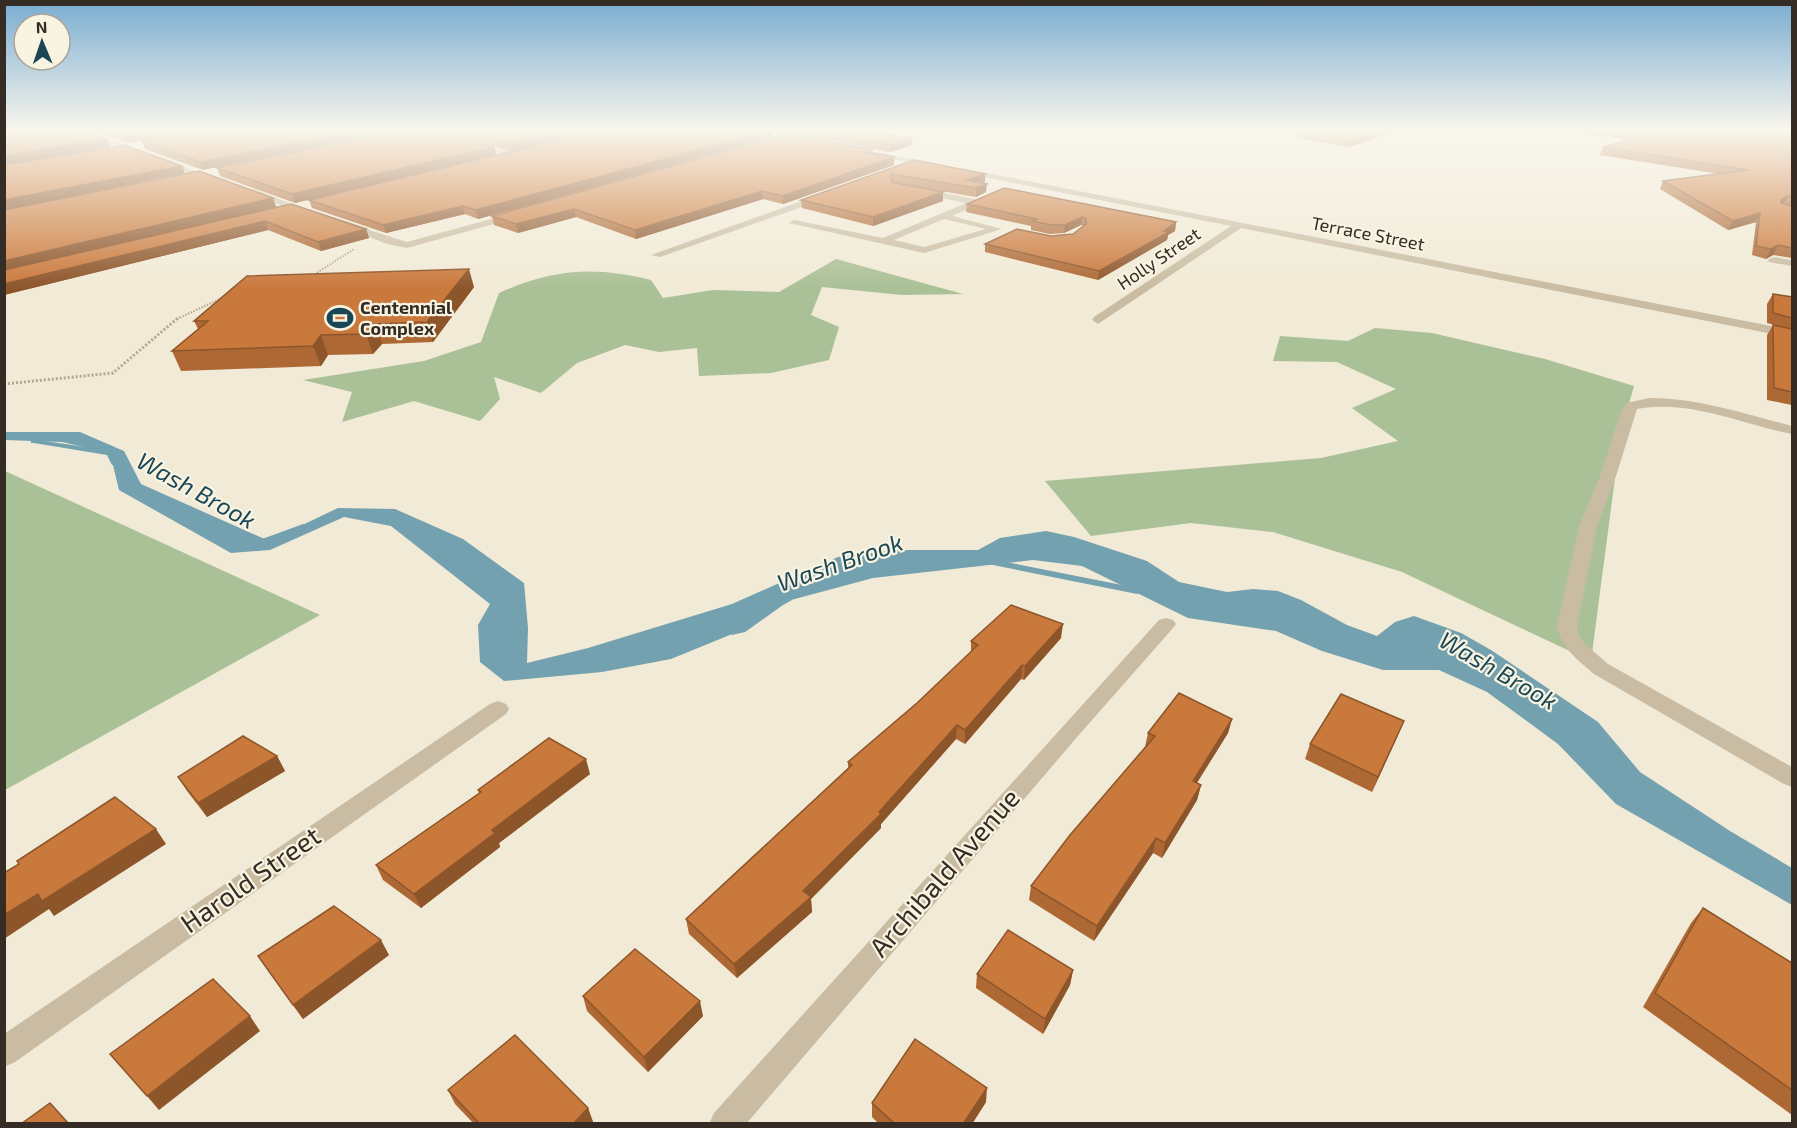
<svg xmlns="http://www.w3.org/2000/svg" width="1797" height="1128" viewBox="0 0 1797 1128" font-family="'Exo 2',sans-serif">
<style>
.green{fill:#aac096}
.water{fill:#74a1af}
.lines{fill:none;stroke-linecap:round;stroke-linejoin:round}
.stream{fill:#74a1af;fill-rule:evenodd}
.path-far1{stroke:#b5a68c;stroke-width:2;stroke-dasharray:1.5 1.5;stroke-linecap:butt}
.path{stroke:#b5a68c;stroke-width:3;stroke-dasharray:2 2;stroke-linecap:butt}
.minor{fill:#c9bca2;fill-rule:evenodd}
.wall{fill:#ae6834}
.shaded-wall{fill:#8d552a}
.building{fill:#ca793c;stroke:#8d552a;stroke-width:1.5}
.labels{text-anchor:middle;stroke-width:4.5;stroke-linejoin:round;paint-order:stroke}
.far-street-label{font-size:18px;fill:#342c25;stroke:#f9f3e2}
.far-poi-label{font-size:18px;font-weight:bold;fill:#342c25;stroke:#f9f3e2;text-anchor:start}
.water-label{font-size:24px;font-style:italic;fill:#194756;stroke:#f9f3e2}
.near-street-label{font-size:27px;fill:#342c25;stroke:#f9f3e2}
</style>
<rect width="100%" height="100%" fill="#f1ead6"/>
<g class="green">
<path d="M 836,259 L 963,294 L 902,295 L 822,287 L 811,315 L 839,327 L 829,360 L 771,373 L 699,376 L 697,348 L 659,352 L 625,345 L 577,363 L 541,393 L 494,377 L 500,399 L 480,421 L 414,401 L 342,422 L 352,392 L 303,380 L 424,361 L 481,342 L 499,293 C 553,269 594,266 651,280 L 663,298 L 713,290 L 779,292 Z"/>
<polygon points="1375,328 1432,333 1545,359 1634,386 1621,432 1591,661 1402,572 1273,532 1191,523 1091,536 1045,481 1321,458 1398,441 1352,408 1396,389 1337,362 1273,361 1280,336 1348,341"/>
<polygon points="4,471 5,471 320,615 5,790"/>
</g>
<polygon class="water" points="4,432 80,432 124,451 141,484 269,541 338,508 395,509 463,539 524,583 528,628 527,663 588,648 732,604 838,557 899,550 978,550 1000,538 1046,531 1074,537 1147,561 1179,582 1227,592 1253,589 1278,591 1301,600 1347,625 1377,636 1395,622 1414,616 1461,633 1491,650 1598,722 1640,772 1730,831 1792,868 1792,905 1616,804 1558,744 1487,692 1439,670 1383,670 1322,651 1276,631 1188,618 1082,566 1033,560 873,578 780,603 742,630 671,659 602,672 504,681 480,662 478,625 490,604 391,526 344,517 270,550 231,553 119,490 110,453 62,442 5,440"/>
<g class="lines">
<g class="stream">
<polygon points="31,439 113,451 119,463 118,465 112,465 107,455 34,443 31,443"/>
<polygon points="303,524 306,525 307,527 306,529 260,546 257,547 253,544 254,542"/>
<polygon points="991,559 1137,588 1142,591 1137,594 988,564 987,562 988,560"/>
<path d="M 787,597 L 790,598 L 792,600 L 783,605 L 745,632 L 732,635 L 727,632 L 729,630 C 752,624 765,604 787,597 Z"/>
</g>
<g class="path-far1">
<polyline points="312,276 354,249"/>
<polyline points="177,319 224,297"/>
</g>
<polyline class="path" points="4,384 113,373 179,317"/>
<g class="minor">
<polygon points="77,131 87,131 220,180 213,182"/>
<polygon points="756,131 770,131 809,140 805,142"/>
<polygon points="471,142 516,152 517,154 513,156 468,146 468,142"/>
<polygon points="849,147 934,163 938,165 934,167 846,151 845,149"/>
<polygon points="961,168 1792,330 1792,338 1241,228 1098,324 1092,320 1094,317 1231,226 958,172 958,168"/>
<path d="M 919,188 L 975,199 L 991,195 L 991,199 L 952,216 L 1002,229 L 924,253 L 789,223 L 794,220 L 883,238 L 966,203 L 916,193 L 915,191 ZM 944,219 L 986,229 L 924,247 L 894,240 Z"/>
<polygon points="248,189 254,189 314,213 306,215 248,193"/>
<polygon points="824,193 827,194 827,198 660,257 651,255"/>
<polygon points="516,212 519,213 519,217 407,248 387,244 339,225 347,223 407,242"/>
<polygon points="1773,257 1792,260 1792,266 1769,262 1768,260"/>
<path d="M 1649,398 C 1699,398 1745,414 1792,426 L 1792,434 C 1741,424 1690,399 1637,409 L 1616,476 L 1597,526 L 1577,626 L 1579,636 L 1585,644 L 1608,664 L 1792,767 L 1792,787 L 1784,784 L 1594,674 C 1578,660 1561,648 1557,626 L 1579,526 L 1600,476 L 1621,411 L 1627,403 Z"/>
<polygon points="1166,618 1173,620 1176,624 1173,628 1078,736 746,1124 709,1124 714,1113 1159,620"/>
<polygon points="498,701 506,704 509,709 506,714 15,1062 4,1067 4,1034 490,704"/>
</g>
</g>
<g class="wall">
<polygon points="94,131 198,131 128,143"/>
<polygon points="199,131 203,170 145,149 142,141"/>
<polygon points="438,131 595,131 512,151"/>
<polygon points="597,131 772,131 772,137 478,219 465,214 386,233 312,208 309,200"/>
<polygon points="781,131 867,131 912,145 890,152"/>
<polygon points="1285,131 1395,131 1349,147 1297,138 1298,133"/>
<polygon points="1566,131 1792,131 1792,258 1773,255 1766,259 1752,255 1756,222 1728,230 1660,189 1663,181 1719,174 1600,155 1603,147 1631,140"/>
<polygon points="494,147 496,155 295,203 220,176 217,168"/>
<polygon points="873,154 894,165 783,204 763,199 636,239 576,217 518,233 494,225 492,216"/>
<polygon points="914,160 985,182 981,183 986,192 976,197 906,185 943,201 873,226 802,208 801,200"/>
<polygon points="199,171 273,198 276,207 176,231 291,204 366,229 369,238 321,251 268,230 4,295 4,210"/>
<polygon points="967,204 1176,222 1175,231 1168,235 1167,240 1098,280 985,252 985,244 1073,234 1083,226 1081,225 1064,233 1050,234 1031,230 1031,226 966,212"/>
<polygon points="474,287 433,342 382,344 373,354 328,355 321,366 181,371 172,351 198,329 194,321"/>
<polygon points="1773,294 1792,297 1792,405 1767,400 1767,335 1773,325 1779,326 1767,323 1767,304"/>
<polygon points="1061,638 1024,680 1021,679 965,744 956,739 881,824 881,828 811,899 812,912 737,978 689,934 686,919 848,768 848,762 917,703 971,652 971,641"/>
<polygon points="1792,683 1792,700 1791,685"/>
<polygon points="1232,719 1228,733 1197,783 1201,785 1197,800 1162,858 1153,853 1094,941 1029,900 1031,886 1145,747 1148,733"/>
<polygon points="1398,735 1372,792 1305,759 1310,744"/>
<polygon points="277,756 285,771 207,817 187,791 178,777"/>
<polygon points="590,774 499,843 500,847 421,908 383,880 376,865 479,793 478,790"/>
<polygon points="1703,908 1792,963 1792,1115 1643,1007 1691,923"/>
<polygon points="389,955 303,1019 258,956"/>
<polygon points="1073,970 1070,985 1043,1034 976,988 977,974"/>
<polygon points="583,996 703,1016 648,1072 587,1011"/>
<polygon points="448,1090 588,1108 593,1122 591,1124 474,1124 455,1104"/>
<polygon points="986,1102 972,1124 879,1124 872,1117 872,1103"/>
</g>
<g class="shaded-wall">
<polygon points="153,131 198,131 128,143 125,135"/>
<polygon points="358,131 396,131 203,170 200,162"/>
<polygon points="564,131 595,131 512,151 510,143"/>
<polygon points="769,131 772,131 772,137 478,219 476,210"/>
<polygon points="1377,131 1395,131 1349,147 1351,140"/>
<polygon points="912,138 912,145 890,152 890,145"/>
<polygon points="107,139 111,146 4,165 4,156"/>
<polygon points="494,147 496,155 295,203 292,194"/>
<polygon points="894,157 894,165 783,204 783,196"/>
<polygon points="182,166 185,173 4,210 4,200"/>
<polygon points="985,174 985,182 969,187 967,180"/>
<polygon points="987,184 986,192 976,197 976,188"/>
<polygon points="762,191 763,199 636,239 635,230"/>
<polygon points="943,192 943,201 873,226 873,217"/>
<polygon points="1788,196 1783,205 1777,208 1781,200"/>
<polygon points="273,198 276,207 4,272 4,261"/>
<polygon points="463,206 465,214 386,233 383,225"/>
<polygon points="574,209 576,217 518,233 516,224"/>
<polygon points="1760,213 1756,222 1728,230 1733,221"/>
<polygon points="1082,217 1081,225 1064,233 1065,225"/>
<polygon points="265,221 268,230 4,295 4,284"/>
<polygon points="1176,222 1175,231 1168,235 1167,240 1098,280 1099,271"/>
<polygon points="366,229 369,238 321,251 318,242"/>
<polygon points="1778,245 1773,255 1766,259 1771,249"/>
<polygon points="469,269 474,287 433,342 427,322"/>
<polygon points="375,324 382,344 373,354 366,334"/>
<polygon points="321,335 328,355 321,366 313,346"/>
<polygon points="1063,624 1061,638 1024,680 1025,666"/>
<polygon points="1022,665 1021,679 965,744 965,730"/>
<polygon points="1232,719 1228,733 1189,795 1193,781"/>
<polygon points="1404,721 1398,735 1372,792 1378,777"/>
<polygon points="957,725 956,739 881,824 881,828 811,899 812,912 737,978 734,964 879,812"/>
<polygon points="277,756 285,771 207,817 198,803"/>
<polygon points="586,759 590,774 499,843 500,847 421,908 414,894 492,830"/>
<polygon points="1201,785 1197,800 1162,858 1165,843"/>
<polygon points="156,829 166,844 54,916 49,909 4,939 4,915 38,894"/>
<polygon points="1156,838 1153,853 1094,941 1097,926"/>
<polygon points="381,940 389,955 303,1019 293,1005"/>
<polygon points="1073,970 1070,985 1043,1034 1045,1019"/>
<polygon points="700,1001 703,1016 648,1072 644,1057"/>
<polygon points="250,1016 260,1031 159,1110 147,1096"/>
<polygon points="987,1088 986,1102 972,1124 963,1124"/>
<polygon points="588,1108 593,1122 591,1124 573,1124"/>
</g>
<g class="building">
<polygon points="4,131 86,131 107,139 4,156"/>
<polygon points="111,131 153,131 125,135"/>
<polygon points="199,131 358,131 200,162 142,141"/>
<polygon points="399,131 431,131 494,147 292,194 217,168"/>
<polygon points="463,131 564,131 510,143"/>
<polygon points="597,131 769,131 476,210 463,206 383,225 309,200"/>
<polygon points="817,131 867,131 912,138 890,145"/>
<polygon points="1299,131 1377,131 1351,140"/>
<polygon points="1622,131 1792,131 1792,197 1788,196 1781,200 1781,203 1792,206 1792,248 1778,245 1771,249 1756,246 1760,213 1733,221 1663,181 1748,170 1603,147 1650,134"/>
<polygon points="787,134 873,150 866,152 894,157 783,196 762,191 635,230 574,209 516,224 492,216"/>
<polygon points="124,145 182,166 4,200 4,165"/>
<polygon points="914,160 985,174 967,180 987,184 976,188 891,174 892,182 943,192 873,217 801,200"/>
<polygon points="199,171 273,198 4,261 4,210"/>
<polygon points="1004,188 1176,222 1164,231 1169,232 1099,271 985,244 1017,229 1051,236 1073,234 1086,224 1086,219 1082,217 1065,225 1051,225 1032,221 1037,219 967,204"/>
<polygon points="291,204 366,229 318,242 265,221 4,284 4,270"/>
<polygon points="469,269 427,322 375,324 366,334 321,335 313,346 172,351 208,321 194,321 247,276"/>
<polygon points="1773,294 1792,297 1792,318 1773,313"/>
<polygon points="1773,325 1792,329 1792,392 1774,388"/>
<polygon points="1011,605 1063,624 1025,666 1022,665 965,730 957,725 879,812 881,814 803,891 811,897 734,964 686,919 852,765 848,762 917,703 978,645 971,641"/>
<polygon points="1179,693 1232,719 1193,781 1201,785 1165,843 1156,838 1097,926 1031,886 1070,835 1155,736 1148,733"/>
<polygon points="1341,694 1404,721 1378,777 1310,744"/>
<polygon points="243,736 277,756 198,803 178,777"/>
<polygon points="549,738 586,759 492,830 495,833 414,894 376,865 481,792 478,790"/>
<polygon points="115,797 156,829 42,901 38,894 4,915 4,873 19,864 17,861"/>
<polygon points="334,906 381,940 293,1005 258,956"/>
<polygon points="1703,908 1792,963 1792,1090 1655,993"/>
<polygon points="1008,930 1073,970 1045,1019 977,974"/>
<polygon points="635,949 700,1001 644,1057 583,996"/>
<polygon points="213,979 250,1016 147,1096 110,1054"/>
<polygon points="515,1035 588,1108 573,1124 480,1124 448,1090"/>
<polygon points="915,1039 987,1088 963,1124 895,1124 872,1103"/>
<polygon points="50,1103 69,1124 21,1124"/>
</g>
<linearGradient id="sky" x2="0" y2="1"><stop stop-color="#79acd1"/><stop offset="0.45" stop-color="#f9f6ed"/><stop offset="1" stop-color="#f9f6ed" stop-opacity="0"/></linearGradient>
<rect width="1797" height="289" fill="url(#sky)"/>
<defs>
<g id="stadium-bare" transform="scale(2.07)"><path d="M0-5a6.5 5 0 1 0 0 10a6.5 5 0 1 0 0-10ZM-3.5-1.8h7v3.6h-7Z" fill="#194756" stroke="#f9f3e2" stroke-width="2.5" paint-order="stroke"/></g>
</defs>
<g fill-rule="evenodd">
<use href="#stadium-bare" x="340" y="318"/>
</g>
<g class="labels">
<g class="far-street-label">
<text transform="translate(1368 234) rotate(11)" y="6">Terrace Street</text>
<text transform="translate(1159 259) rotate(-34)" y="6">Holly Street</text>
</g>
<g class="far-poi-label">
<text x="360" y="314">Centennial<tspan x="360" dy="21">Complex</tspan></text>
</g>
<g class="water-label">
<text transform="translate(196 491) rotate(29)" y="8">Wash Brook</text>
<text transform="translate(840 563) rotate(-19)" y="8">Wash Brook</text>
<text transform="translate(1498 671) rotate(30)" y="8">Wash Brook</text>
</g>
<g class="near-street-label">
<text transform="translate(945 873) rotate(-49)" y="9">Archibald Avenue</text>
<text transform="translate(251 880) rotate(-35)" y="9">Harold Street</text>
</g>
</g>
<rect width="1797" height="1128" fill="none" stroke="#342c25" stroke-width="12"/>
<g transform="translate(42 42) rotate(358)"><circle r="28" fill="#f9f3e2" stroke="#aaa396" stroke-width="1.5"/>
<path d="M0-4.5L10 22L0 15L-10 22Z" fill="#194756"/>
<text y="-9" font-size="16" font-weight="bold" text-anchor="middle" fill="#342c25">N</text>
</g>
</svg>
